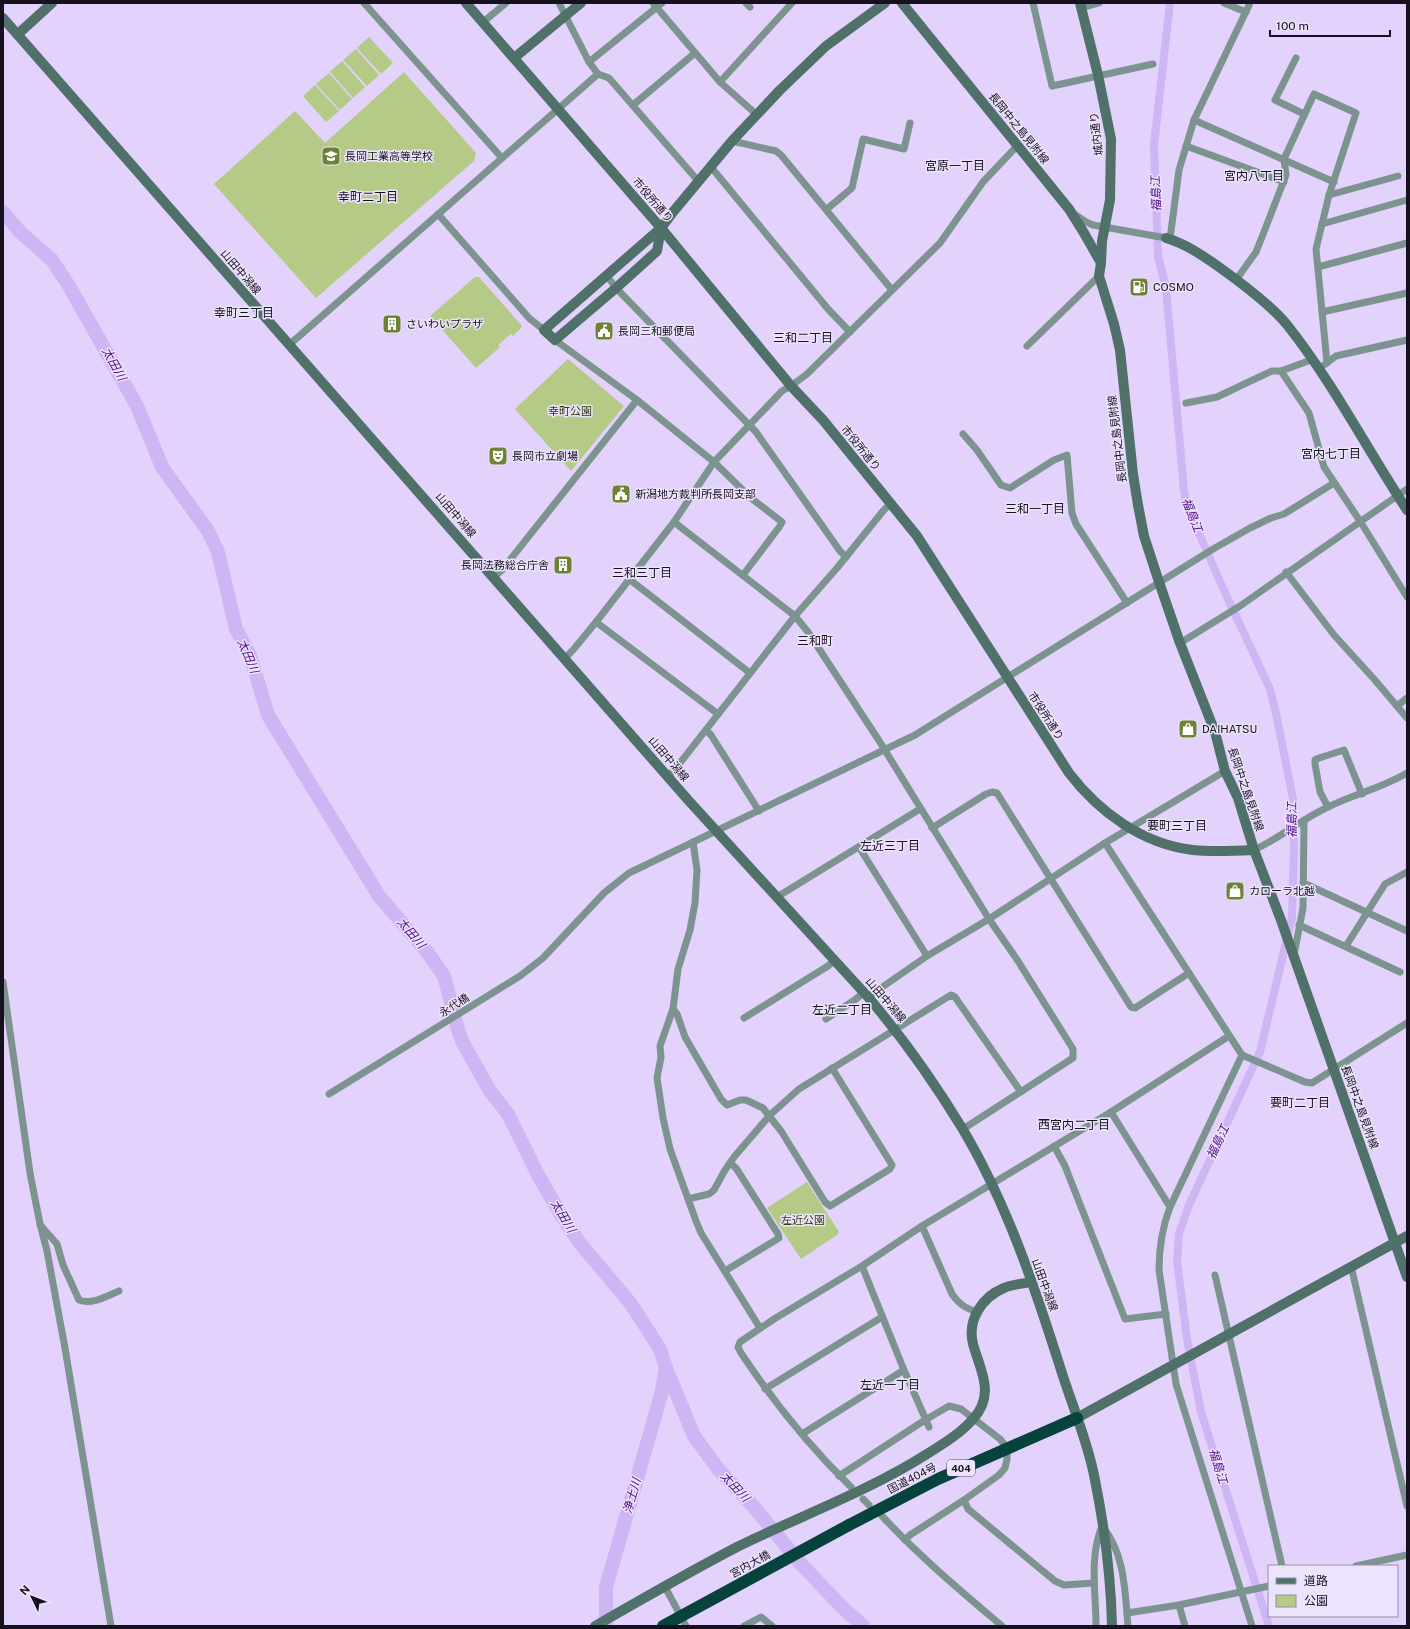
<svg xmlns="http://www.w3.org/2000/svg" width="1410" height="1629" viewBox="0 0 1410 1629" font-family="'Public Sans','Noto Sans JP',sans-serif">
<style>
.green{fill:#b5ca86}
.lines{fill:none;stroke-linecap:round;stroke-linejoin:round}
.canal{stroke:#ceb6f4;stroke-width:8}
.river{stroke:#ceb6f4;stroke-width:14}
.street{stroke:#7d938f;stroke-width:7}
.secondary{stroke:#4f716a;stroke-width:10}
.highway{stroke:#06433c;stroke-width:12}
.highway-bridge{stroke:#06433c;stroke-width:12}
.labels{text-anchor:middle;stroke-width:3;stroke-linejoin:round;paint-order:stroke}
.shield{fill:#ece3fc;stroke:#575061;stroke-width:1}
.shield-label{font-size:10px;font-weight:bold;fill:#17111f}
.street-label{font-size:11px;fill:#17111f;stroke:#ece3fc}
.poi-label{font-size:11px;fill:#17111f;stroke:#ece3fc;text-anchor:start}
.park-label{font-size:11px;fill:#303c0a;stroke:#ece3fc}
.neighbourhood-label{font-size:12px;fill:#17111f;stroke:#ece3fc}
.water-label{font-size:12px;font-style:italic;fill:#510b88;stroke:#ece3fc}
</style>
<rect width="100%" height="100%" fill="#e2d2fc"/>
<g class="green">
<polygon points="369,37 393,63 381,74 357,48"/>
<polygon points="356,49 379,75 367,86 343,60"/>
<polygon points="342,61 365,87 353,98 330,72"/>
<polygon points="404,72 476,153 474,161 316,298 214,184 295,111 325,143"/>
<polygon points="329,73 352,99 340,110 316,84"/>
<polygon points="315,85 339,111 326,122 303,96"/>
<polygon points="475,277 479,277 522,326 521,328 513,336 511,334 498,345 500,347 476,368 430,316"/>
<polygon points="568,359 624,406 571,471 515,409"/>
<polygon points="807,1182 839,1232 837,1235 801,1259 767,1208"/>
</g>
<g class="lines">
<polyline class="canal" points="1170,3 1154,145 1158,256 1166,288 1184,491 1187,506 1222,586 1270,689 1276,713 1293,799 1294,844 1292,917 1260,1052 1189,1205 1179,1234 1177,1261 1187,1339 1201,1412 1269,1626"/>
<g class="river">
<polyline points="3,212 21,233 52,260 69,286 137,406 162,467 208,531 218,552 236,629 250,655 268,715 379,896 428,953 444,976 459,1033 463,1043 490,1091 508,1114 538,1175 560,1213 579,1242 631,1304 660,1349 666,1368 694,1436 719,1470 754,1507 801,1564 842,1607 863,1626"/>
<polyline points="606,1626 606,1587 661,1395 666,1368"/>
</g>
<g class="street">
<polyline points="364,3 502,158"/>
<polyline points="559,3 589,62 598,74 609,78 699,182"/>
<polyline points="653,3 720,82 756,114"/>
<polyline points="746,3 750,7"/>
<polyline points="1033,3 1052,86 1153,64"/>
<polyline points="1224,3 1246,12"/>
<polyline points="1081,8 1099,3"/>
<polyline points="482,23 506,3"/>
<polyline points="1296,58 1275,100 1304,114"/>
<polyline points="589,62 662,3"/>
<polyline points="720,82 792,3"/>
<polyline points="633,105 695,53"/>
<polyline points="1194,120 1334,182"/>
<polyline points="732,141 776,151 781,155 892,290"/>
<polyline points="1186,146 1284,182"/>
<polyline points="711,167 828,309 850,332"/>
<polyline points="1329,195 1398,176"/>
<polyline points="827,209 852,188 863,139 904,149 910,123"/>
<polyline points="438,214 529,318 544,330"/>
<polyline points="1074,214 1086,222 1093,225 1166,238"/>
<polyline points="1322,224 1407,200"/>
<polyline points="1170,239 1179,170 1194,120 1250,3"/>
<polyline points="1318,267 1407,243"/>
<polyline points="607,276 616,288 756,432 840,551 846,557"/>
<polyline points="1236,280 1256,252 1262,237 1286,175 1284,159 1314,94 1356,113 1329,195 1316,249 1327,363"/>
<polyline points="1322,312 1407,293"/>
<polyline points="555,340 637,400 714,462 751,498 782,522 780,526 743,575"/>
<polyline points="289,345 598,74"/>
<polyline points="1027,346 1099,276"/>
<polyline points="1324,365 1336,356 1407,340"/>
<polyline points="1281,371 1309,413 1324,467 1360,521 1407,597"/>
<polyline points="1186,403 1217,397 1272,371 1281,371 1311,360"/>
<polyline points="963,434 977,450 1001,485 1010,488 1054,460 1067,455 1072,513 1076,524 1127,603"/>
<polyline points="674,522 795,616 808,632 878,739 989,919 1018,961 1073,1049 1073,1058 963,1129"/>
<polyline points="1286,572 1334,635 1374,679 1407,718"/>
<polyline points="494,577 502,570 637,400"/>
<polyline points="629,579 750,673"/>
<polyline points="596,622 718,714"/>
<polyline points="1180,643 1240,606 1407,489"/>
<polyline points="565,658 573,650 596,622 674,522 714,462 782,391 791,386 807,374 940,243 983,182 1018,145"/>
<polyline points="1397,706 1407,698"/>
<polyline points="706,730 711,735 759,811"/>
<polyline points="668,776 676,768 795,616 837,568 883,511 890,504"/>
<polyline points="1328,807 1320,792 1315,764 1315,760 1319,758 1344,750 1362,794"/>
<polyline points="932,828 986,794 992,792 997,793 1131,1007 1135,1008 1189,973"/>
<polyline points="693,842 697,870 695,903 690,930 678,969 673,1009 660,1046 661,1057 657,1078 663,1118 670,1149 696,1221 701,1233 760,1328"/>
<polyline points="1105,843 1242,1055 1305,1082 1312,1083 1407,1023"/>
<polyline points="859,847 927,956"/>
<path d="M 1254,850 C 1280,838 1302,819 1328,807 C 1354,794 1382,788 1407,773"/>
<polyline points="1303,884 1308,885 1407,931"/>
<polyline points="777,897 920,809"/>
<polyline points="1299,925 1400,972"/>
<polyline points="1346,946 1385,884 1407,872"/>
<polyline points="1294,955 1303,908 1304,821"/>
<polyline points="3,982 30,1173 40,1224 47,1251 65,1348 111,1626"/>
<polyline points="868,997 927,956 989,919 1105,843 1225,771"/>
<polyline points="673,1009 677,1014 685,1037 721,1099 727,1105 740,1100 746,1100 763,1108 781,1131 825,1202 830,1206 890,1169 892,1165 832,1068"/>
<polyline points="744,1018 828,966 835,960"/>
<polyline points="826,1019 856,999 864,992"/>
<path d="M 1242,1055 L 1170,1207 C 1162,1228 1159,1248 1159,1270 L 1176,1384 L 1252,1626"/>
<polyline points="329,1094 520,976 543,958 604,893 629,873 915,735 1213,549 1250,528 1271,518 1284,514 1334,483"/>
<polyline points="1111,1112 1170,1207"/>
<polyline points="1054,1146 1065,1166 1125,1319 1166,1314"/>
<polyline points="688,1199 709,1194 714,1190 725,1170 734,1157 770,1115 799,1089 951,995 955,997 1021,1092"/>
<path d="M 922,1226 L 952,1294 C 959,1304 965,1308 977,1312"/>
<path d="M 42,1227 L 57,1244 L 63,1265 L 79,1300 C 92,1305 107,1296 119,1291"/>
<polyline points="862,1266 904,1370 929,1427"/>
<polyline points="1351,1266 1407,1506"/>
<polyline points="725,1271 779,1238 778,1234 736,1168 730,1163"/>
<polyline points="1215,1275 1282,1566"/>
<polyline points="765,1389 882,1317"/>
<polyline points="802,1434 904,1370"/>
<polyline points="839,1476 925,1420 949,1406 961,1409 1000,1439 1007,1448 1007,1459 1005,1468 999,1475 964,1500 910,1535 905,1540"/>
<path d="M 851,1487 C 810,1447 773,1401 741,1353 L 738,1347 L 740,1342 L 774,1319 L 862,1266 L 922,1226 L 1111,1112 L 1229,1036"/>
<polyline points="863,1499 869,1505"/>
<polyline points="964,1500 968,1509 1055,1581 1064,1585 1094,1583"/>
<path d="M 882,1516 C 919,1556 961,1591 1002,1626"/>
<polyline points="1356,1566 1407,1555"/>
<polyline points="665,1587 686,1626"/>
<polyline points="1179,1605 1185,1626"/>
<polyline points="1127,1613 1179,1605 1269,1586"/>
<polyline points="744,1626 761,1617 772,1626"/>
<path d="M 1096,1626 C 1096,1593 1089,1557 1102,1526 C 1125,1553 1125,1592 1128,1626"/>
</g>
<g class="secondary">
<path d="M 466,3 L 661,228 L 791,386 L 823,420 L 917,536 L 1069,773 C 1099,812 1142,844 1193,850 C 1213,852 1233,851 1254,850"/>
<polyline points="902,3 1069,209 1084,233 1101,263 1099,276 1114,324 1120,350 1133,474 1138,505 1144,536 1159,582 1180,643 1215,732 1225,771 1238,798 1254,850 1281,920 1407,1277"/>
<polyline points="1080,3 1098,75 1111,139 1110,200 1102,241 1101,263"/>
<path d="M 3,18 L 689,801 L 868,997 C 903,1038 934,1082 962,1128 C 1007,1203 1035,1288 1061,1370 C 1072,1405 1087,1440 1094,1475 C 1104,1524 1111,1576 1112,1626"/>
<polyline points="18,34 52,3"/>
<polyline points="514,58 581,3"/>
<polyline points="661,228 657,251 616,288 555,340 544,330 661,228 673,212 732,141 780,90 826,46 885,3"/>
<path d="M 1166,238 C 1186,244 1202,255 1219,267 C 1240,282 1272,306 1288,326 C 1333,383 1367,449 1407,510"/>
<polyline points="1077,1418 1407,1236"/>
<path d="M 595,1626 C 642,1599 689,1572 737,1547 C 800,1516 867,1492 927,1454 C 943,1444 960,1434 973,1419 C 996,1394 980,1370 973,1344 C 967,1320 982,1297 1004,1288 C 1012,1284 1023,1284 1031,1282"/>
</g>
<polyline class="highway" points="849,1525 938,1479 1077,1418"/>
<polyline class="highway-bridge" points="663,1626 849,1525"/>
</g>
<defs>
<g id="school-square" transform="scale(1)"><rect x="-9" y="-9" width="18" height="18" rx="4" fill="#6d8233" stroke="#ece3fc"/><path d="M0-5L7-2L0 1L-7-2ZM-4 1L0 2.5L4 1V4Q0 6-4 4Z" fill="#fff"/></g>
<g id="fuel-square" transform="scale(1)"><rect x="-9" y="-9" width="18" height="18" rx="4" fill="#6d8233" stroke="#ece3fc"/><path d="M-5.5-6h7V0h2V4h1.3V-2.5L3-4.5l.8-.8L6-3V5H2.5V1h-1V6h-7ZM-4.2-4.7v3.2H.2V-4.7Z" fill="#fff"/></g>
<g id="building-square" transform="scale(1)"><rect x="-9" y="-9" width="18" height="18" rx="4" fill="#6d8233" stroke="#ece3fc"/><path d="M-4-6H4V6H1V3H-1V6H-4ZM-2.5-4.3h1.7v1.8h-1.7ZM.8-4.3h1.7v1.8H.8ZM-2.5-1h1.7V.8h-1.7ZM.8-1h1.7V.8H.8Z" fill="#fff"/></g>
<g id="civic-square" transform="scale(1)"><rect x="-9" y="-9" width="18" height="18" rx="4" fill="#6d8233" stroke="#ece3fc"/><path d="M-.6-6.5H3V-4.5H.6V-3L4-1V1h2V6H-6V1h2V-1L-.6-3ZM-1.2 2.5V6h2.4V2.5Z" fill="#fff"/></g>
<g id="theatre-square" transform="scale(1)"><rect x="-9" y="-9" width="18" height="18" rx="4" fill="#6d8233" stroke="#ece3fc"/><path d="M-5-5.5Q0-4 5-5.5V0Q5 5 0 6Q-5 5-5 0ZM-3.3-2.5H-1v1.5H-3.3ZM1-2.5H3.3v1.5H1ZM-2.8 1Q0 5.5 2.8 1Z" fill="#fff"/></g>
<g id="shop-square" transform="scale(1)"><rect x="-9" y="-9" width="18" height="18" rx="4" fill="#6d8233" stroke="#ece3fc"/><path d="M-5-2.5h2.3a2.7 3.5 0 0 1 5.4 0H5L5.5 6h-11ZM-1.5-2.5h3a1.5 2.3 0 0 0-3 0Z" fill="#fff"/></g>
</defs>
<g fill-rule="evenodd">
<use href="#school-square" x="331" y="156"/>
<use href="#fuel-square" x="1139" y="287"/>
<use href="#building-square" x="392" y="324"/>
<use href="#civic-square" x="604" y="331"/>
<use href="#theatre-square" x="498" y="456"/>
<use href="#civic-square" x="621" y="494"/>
<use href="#building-square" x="563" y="565"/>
<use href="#shop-square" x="1188" y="729"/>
<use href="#shop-square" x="1235" y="891"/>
</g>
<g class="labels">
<rect class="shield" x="947" y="1460" width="28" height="16" rx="3"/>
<g class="shield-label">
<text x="961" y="1472">404</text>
</g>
<g class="street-label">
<text transform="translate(1019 128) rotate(51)" y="4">長岡中之島見附線</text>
<text transform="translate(1096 134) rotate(-97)" y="4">城内通り</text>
<text transform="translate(653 200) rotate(49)" y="4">市役所通り</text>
<text transform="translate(241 272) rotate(49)" y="4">山田中潟線</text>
<text transform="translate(1117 439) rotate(-97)" y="4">長岡中之島見附線</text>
<text transform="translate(861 448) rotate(51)" y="4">市役所通り</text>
<text transform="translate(456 515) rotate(49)" y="4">山田中潟線</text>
<text transform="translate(1046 716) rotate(57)" y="4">市役所通り</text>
<text transform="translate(669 759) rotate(49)" y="4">山田中潟線</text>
<text transform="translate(1246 789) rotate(71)" y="4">長岡中之島見附線</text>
<text transform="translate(886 1000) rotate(49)" y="4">山田中潟線</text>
<text transform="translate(454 1005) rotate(-32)" y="4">永代橋</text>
<text transform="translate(1360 1107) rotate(70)" y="4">長岡中之島見附線</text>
<text transform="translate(1045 1285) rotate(70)" y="4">山田中潟線</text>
<text transform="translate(912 1478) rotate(-27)" y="4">国道404号</text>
<text transform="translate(750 1564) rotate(-29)" y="4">宮内大橋</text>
</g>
<g class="poi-label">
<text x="345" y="160">長岡工業高等学校</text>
<text x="1153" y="291">COSMO</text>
<text x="406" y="328">さいわいプラザ</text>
<text x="618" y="335">長岡三和郵便局</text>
<text x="512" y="460">長岡市立劇場</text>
<text x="635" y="498">新潟地方裁判所長岡支部</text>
<text x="549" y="569" text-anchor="end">長岡法務総合庁舎</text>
<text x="1202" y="733">DAIHATSU</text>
<text x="1249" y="895">カローラ北越</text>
</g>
<g class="park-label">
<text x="570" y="415">幸町公園</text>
<text x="803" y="1224">左近公園</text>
</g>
<g class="neighbourhood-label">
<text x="955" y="170">宮原一丁目</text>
<text x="1254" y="180">宮内八丁目</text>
<text x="368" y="201">幸町二丁目</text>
<text x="244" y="317">幸町三丁目</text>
<text x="803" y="342">三和二丁目</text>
<text x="1331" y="458">宮内七丁目</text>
<text x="1035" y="513">三和一丁目</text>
<text x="642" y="577">三和三丁目</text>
<text x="815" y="645">三和町</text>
<text x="1177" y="830">要町三丁目</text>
<text x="890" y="850">左近三丁目</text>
<text x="842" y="1014">左近二丁目</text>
<text x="1300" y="1107">要町二丁目</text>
<text x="1074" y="1129">西宮内二丁目</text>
<text x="890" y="1389">左近一丁目</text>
</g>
<g class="water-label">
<text transform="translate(1156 194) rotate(-92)" y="4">福島江</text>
<text transform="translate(114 364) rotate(61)" y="4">太田川</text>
<text transform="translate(1192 515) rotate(69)" y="4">福島江</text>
<text transform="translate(248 656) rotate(67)" y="4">太田川</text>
<text transform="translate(1292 820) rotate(-90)" y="4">福島江</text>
<text transform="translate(411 933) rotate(49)" y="4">太田川</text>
<text transform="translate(1218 1142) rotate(-65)" y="4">福島江</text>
<text transform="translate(563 1216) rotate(59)" y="4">太田川</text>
<text transform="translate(1218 1466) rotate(73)" y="4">福島江</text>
<text transform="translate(735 1487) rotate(47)" y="4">太田川</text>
<text transform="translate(632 1496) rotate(-74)" y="4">浄土川</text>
</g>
</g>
<rect width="1410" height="1629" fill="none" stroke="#17111f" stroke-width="8"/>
<rect x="1268" y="1565" width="130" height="52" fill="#ece3fc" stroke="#978fa4"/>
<rect x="1276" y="1578" width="20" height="6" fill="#4f716a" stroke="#978fa4"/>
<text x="1304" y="1585" font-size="12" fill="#17111f">道路</text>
<rect x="1276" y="1595" width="20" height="12" fill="#b5ca86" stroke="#978fa4"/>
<text x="1304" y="1605" font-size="12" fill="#17111f">公園</text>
<g transform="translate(32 1597) rotate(313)" stroke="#ece3fc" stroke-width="3" paint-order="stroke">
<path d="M0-3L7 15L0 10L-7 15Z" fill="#17111f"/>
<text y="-6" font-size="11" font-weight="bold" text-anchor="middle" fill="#17111f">N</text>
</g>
<path d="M1270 30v6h120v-6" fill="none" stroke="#17111f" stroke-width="2"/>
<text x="1276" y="30" font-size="12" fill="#17111f" stroke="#ece3fc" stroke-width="3" paint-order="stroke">100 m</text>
</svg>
